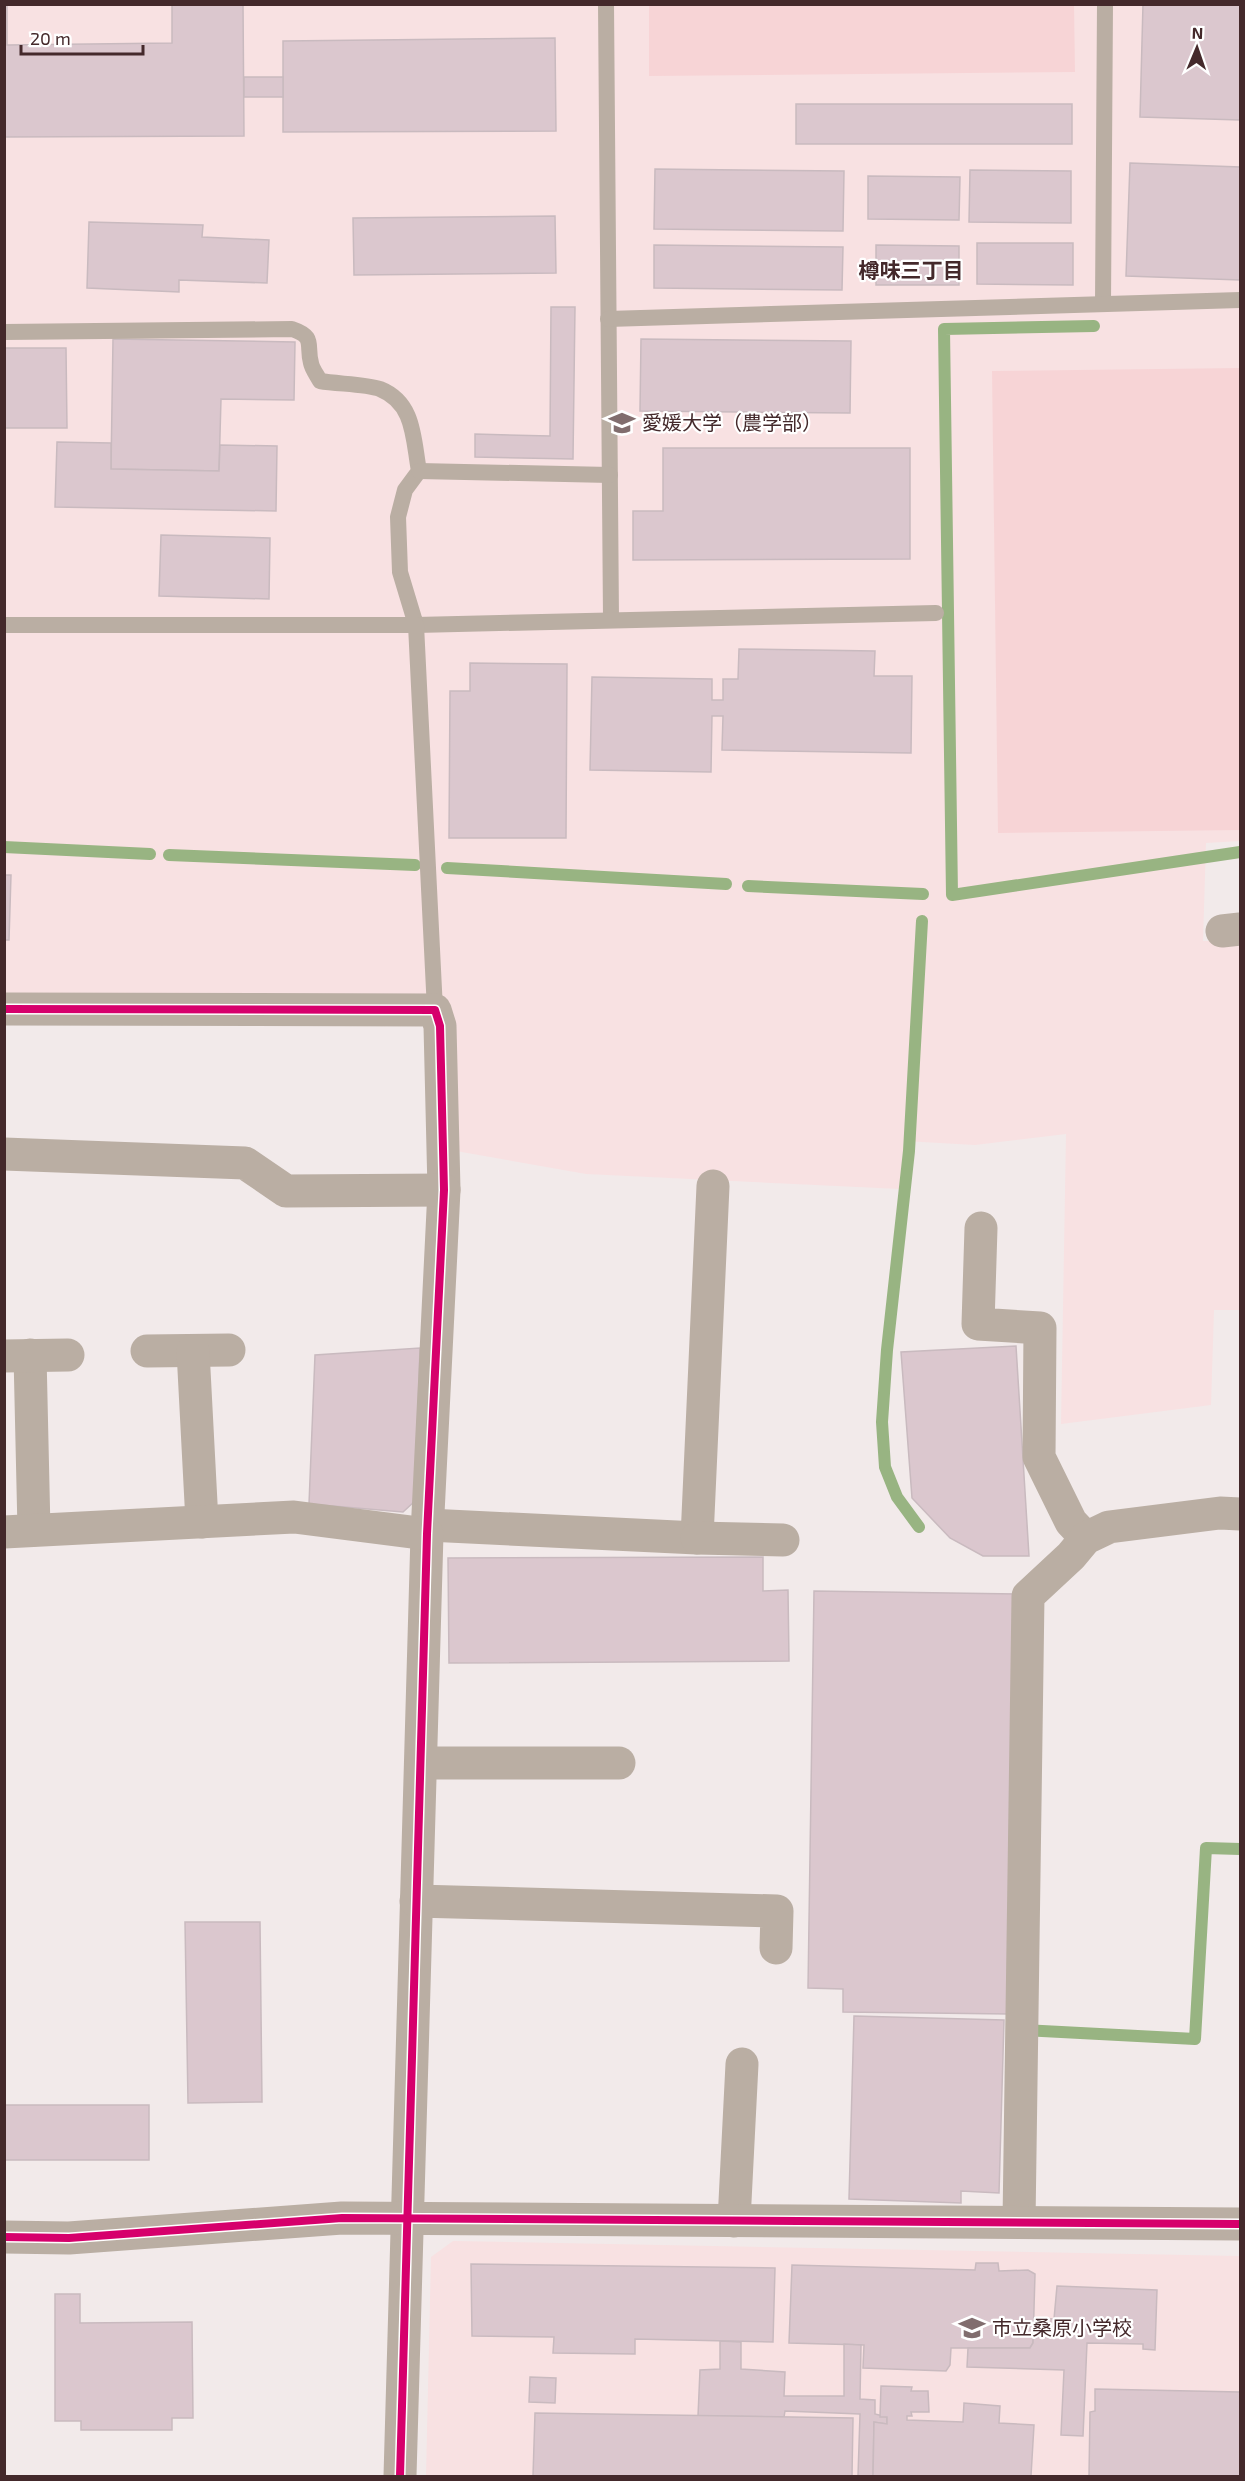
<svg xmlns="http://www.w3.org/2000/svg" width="1245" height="2481" viewBox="0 0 1245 2481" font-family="'Exo 2','Noto Sans JP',sans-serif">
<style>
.built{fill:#f8e1e2}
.green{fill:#f7d4d6}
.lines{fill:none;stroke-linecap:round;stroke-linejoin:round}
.stream{stroke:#98b482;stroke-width:12}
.building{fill:#dbc7ce;stroke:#c9babf;stroke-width:1.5}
.lane{stroke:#baaea3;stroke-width:16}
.street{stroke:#baaea3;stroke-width:33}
.cycleway-casing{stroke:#fff;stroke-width:11}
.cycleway{stroke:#d6006c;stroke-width:8}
.labels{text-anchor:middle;stroke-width:4.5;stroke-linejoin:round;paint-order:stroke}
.poi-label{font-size:20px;fill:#44292b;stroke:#fff;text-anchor:start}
.neighbourhood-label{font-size:21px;font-weight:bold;fill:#44292b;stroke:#fff}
</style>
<rect width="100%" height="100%" fill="#f2eaea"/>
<g class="built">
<polygon points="5,5 1240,5 1240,841 1206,843 1203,941 1240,941 1240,1310 1214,1310 1211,1405 1061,1424 1066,1134 975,1145 904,1141 900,1189 586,1174 456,1151 444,998 5,997"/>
<polygon points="453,2241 1240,2256 1240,2476 426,2476 431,2257"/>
</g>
<g class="green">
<polygon points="649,5 1074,5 1075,72 649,76"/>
<polygon points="1240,368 1240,830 998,833 992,371"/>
</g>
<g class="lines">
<g class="stream">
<polyline points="1094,326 944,329 952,895 1240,852"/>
<polyline points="4,847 150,854"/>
<polyline points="169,855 415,865"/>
<polyline points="447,868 726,884"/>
<polyline points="748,886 923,894"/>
<polyline points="919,1527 897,1497 885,1467 882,1422 887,1350 909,1151 922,921"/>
<polyline points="1023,2030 1195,2039 1206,1848 1240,1849"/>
</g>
</g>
<g class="building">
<polygon points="4,4 7,4 7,45 172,43 172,4 243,4 244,136 4,137"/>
<polygon points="1143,4 1240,4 1240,120 1140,117"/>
<polygon points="555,38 556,131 283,132 283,41"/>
<rect x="244" y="77" width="39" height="20"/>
<rect x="796" y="104" width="276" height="40"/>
<polygon points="1130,163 1240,167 1240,280 1126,276"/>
<polygon points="655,169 844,171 843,231 654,229"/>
<polygon points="970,170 1071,171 1071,223 969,222"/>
<polygon points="868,176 960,177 959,220 868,219"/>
<polygon points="555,216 556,273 354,275 353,218"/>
<polygon points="89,222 203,225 202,237 269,240 267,283 179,280 179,292 87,288"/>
<polygon points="977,243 1073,243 1073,285 977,284"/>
<polygon points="654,245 843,247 842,290 654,288"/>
<polygon points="876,245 959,246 959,285 876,285"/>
<polygon points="551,307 575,307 573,459 475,457 475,434 550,436"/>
<polygon points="113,339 295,342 294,400 221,399 219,471 111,469"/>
<polygon points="641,339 851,341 850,413 640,411"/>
<polygon points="4,348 66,348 67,428 4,428"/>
<polygon points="57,442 111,443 111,469 219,471 220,445 277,446 276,511 55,507"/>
<polygon points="663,448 910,448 910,559 633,560 633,511 663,511"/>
<polygon points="161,535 270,538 269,599 159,596"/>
<polygon points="739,649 875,651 874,676 912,676 911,753 722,750 723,716 712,716 711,772 590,770 592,677 712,679 712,700 723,700 723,679 738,679"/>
<polygon points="470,663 567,664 566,838 449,838 450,691 470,691"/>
<polygon points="4,875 11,875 9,940 4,940"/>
<polygon points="1016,1346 1029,1556 983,1556 950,1538 912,1498 901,1352"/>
<polygon points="420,1348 415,1501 403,1512 309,1504 315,1355"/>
<polygon points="763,1557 763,1591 788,1590 789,1661 449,1663 448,1558"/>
<polygon points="814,1591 1017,1594 1010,2014 843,2012 843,1989 808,1988"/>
<polygon points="185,1922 260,1922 262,2102 188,2103"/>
<polygon points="854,2016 1004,2020 999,2193 961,2191 961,2203 849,2199"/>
<rect x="4" y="2105" width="145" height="55"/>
<polygon points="976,2263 998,2263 999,2271 1028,2270 1035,2274 1033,2343 1030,2348 951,2348 950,2365 946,2371 863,2368 864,2345 789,2343 792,2265 975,2270"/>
<polygon points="471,2264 775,2268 773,2342 635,2339 635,2354 553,2353 554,2337 472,2336"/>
<polygon points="1057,2286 1157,2290 1155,2350 1143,2349 1143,2344 1087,2343 1083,2436 1061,2435 1064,2370 967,2367 968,2348 1030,2348 1033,2343 1034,2318 1054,2319"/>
<polygon points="55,2294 80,2294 80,2323 192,2322 193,2418 172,2418 172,2430 81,2430 81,2421 55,2421"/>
<polygon points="720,2341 741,2342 741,2369 785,2372 784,2396 844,2396 844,2344 861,2345 860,2399 875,2400 875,2414 887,2417 887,2424 874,2422 873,2476 858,2476 860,2414 785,2411 784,2417 698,2416 700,2370 720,2369"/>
<polygon points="530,2377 556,2378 555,2403 529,2402"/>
<polygon points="881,2386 912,2387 911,2391 928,2391 929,2412 911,2412 912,2416 907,2416 907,2420 963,2422 964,2403 1000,2406 999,2423 1034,2425 1031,2476 873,2476 874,2422 887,2424 887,2417 880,2417"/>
<polygon points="1095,2389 1240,2392 1240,2476 1089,2476 1090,2412 1095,2411"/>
<polygon points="535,2413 853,2418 852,2476 533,2476"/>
</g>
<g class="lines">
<g class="lane">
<polyline points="606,4 611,619"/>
<polyline points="1103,304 1105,4"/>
<polyline points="608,319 1240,300"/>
<path d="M 4,332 L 292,329 C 316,337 306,345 311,363 C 312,369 317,375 320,381 C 337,384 366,384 380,389 C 415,403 413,439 419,471 L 405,490 L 398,517 L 400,572 L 416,625 L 936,613"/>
<polyline points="419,471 610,475"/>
<polyline points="4,625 416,625 435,1010"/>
</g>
<g class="street">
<polyline points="1222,931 1240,929"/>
<polyline points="4,1009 435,1010 440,1026 444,1190 427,1534 400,2476"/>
<polyline points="4,1154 245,1163 286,1191 444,1190"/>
<polyline points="981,1228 978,1324 1040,1328 1039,1457 1071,1522 1086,1538"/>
<polyline points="147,1351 229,1350"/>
<polyline points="193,1351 202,1522"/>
<polyline points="30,1355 34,1530"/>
<polyline points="4,1356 68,1355"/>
<polyline points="428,1525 697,1538 713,1186"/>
<polyline points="4,1532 294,1517 427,1534"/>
<polyline points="697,1538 783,1540"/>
<polyline points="421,1763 619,1763"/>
<polyline points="416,1901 777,1911 776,1948"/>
<polyline points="734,2221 742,2064"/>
<polyline points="1019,2222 1028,1596 1071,1556 1086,1538 1109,1527 1220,1513 1240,1514"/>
<polyline points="4,2237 69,2238 342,2218 1240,2224"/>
</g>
<g class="cycleway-casing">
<g id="cycleway">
<polyline points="4,1009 435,1010 440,1026 444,1190 427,1534 400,2476"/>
<polyline points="4,2237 69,2238 342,2218 1240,2224"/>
</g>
</g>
<use href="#cycleway" class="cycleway"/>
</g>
<defs>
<g id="university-bare" transform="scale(2.07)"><path d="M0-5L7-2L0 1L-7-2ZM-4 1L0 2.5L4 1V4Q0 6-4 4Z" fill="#816d6e" stroke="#fff" stroke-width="2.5" paint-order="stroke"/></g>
<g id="school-bare" transform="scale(2.07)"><path d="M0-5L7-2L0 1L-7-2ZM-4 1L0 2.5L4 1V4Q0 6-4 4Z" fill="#816d6e" stroke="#fff" stroke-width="2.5" paint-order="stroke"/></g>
</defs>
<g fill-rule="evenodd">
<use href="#university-bare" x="622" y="423"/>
<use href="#school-bare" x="972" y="2328"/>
</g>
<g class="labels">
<g class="poi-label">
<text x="642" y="430">愛媛大学（農学部）</text>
<text x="992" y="2335">市立桑原小学校</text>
</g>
<g class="neighbourhood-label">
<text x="911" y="278">樽味三丁目</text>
</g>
</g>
<rect width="1245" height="2481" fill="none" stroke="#44292b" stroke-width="12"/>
<g transform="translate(1197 48) rotate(2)" stroke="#ffffff" stroke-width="4.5" paint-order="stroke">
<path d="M0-4.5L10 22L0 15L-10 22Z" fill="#44292b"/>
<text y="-9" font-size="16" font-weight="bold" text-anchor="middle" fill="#44292b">N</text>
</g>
<path d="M21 45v9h122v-9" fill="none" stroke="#44292b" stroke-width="3"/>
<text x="30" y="45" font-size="18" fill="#44292b" stroke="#ffffff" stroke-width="4.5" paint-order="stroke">20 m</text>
</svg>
